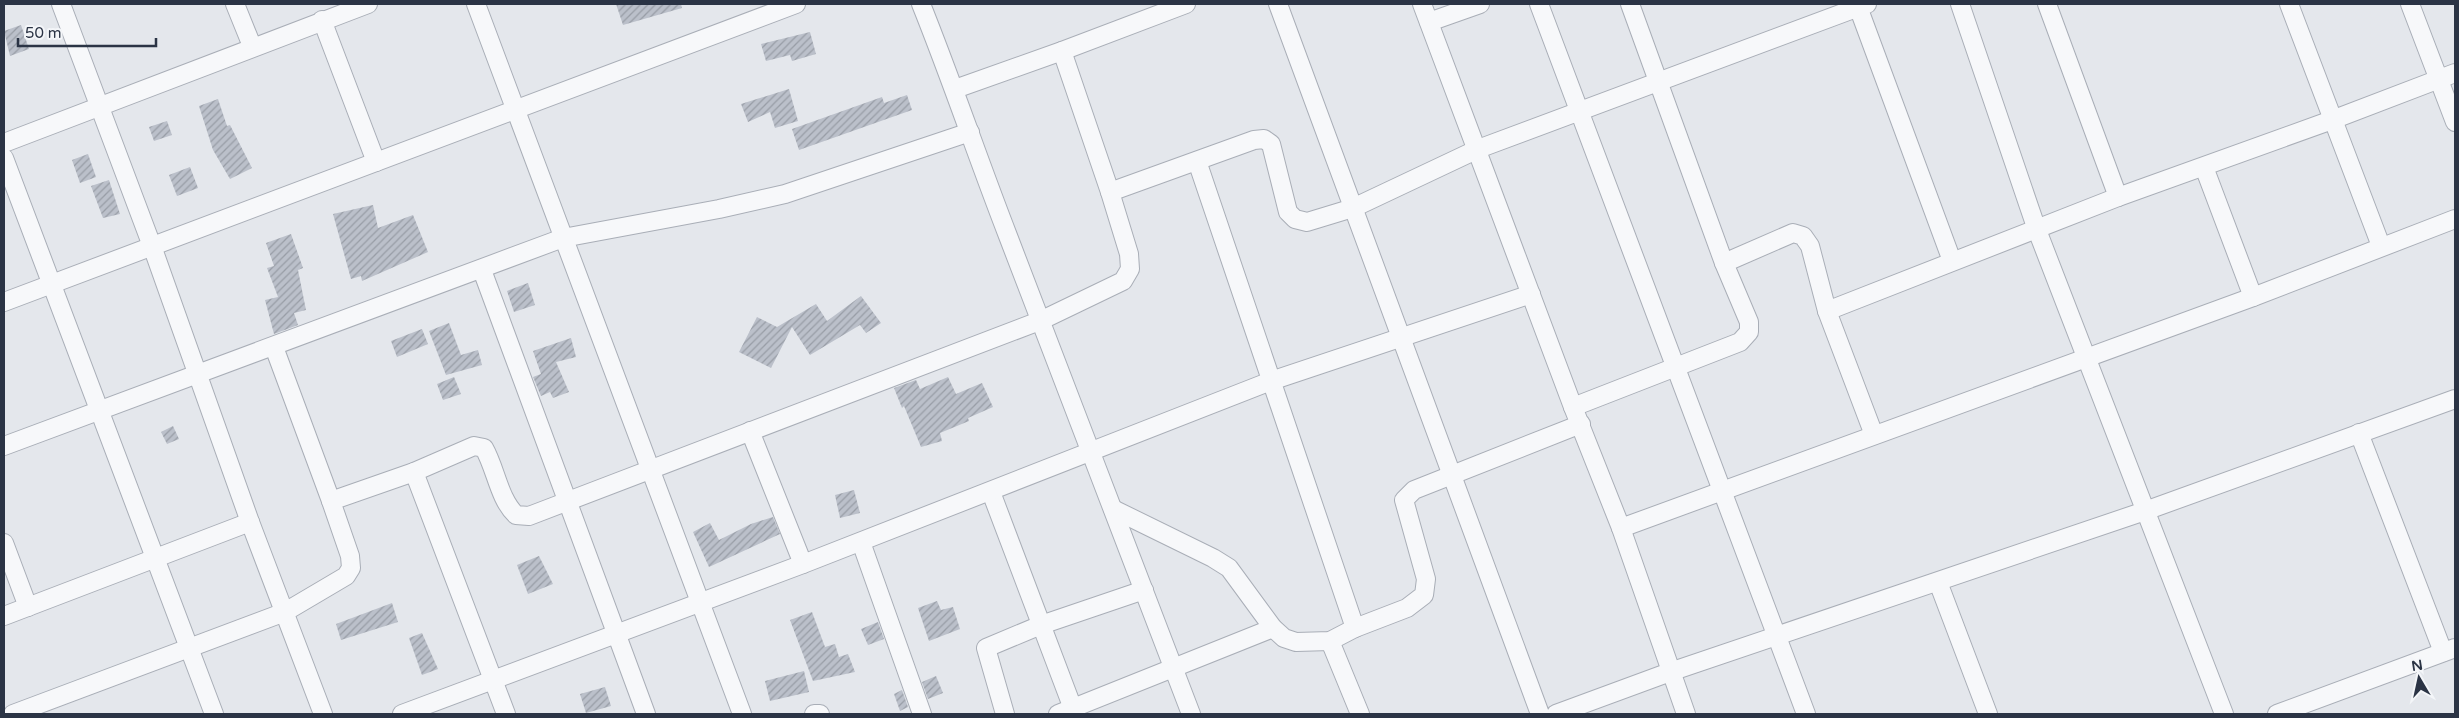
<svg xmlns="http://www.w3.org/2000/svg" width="2459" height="718" viewBox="0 0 2459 718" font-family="'Varela Round',sans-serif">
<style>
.building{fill:url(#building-hatch)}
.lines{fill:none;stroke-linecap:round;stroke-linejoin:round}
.street-casing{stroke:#a9aeb7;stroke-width:20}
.street{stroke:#f7f8fa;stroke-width:18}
</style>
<defs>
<pattern id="building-hatch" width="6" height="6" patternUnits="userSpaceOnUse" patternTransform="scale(1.25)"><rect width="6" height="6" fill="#bbc0ca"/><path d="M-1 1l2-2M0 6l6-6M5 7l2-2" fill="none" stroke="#989da6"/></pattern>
</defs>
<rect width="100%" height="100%" fill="#e4e7ec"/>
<g class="building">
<polygon points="616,4 681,4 682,8 623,25"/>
<polygon points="21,25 29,49 10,56 4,31"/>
<polygon points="810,32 816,54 792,61 790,55 766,61 761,44"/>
<polygon points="789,89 798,121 775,128 770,112 748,122 741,104"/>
<polygon points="907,95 912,110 799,150 792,129 882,97 884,103"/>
<polygon points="218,99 227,126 230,125 252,168 230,179 213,150 199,106"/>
<polygon points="167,121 172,135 154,141 149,127"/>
<polygon points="88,154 96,177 80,183 72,160"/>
<polygon points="190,167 198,188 177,196 169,175"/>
<polygon points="109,180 120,214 103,218 91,186"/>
<polygon points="373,205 378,228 413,215 428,252 362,281 361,276 351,279 333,214"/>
<polygon points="291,234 303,268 298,270 306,310 294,313 298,325 274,334 265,300 278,297 267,268 274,266 266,243"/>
<polygon points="528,283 535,305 514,312 507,291"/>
<polygon points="861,296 881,323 866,333 860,325 810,355 792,327 771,368 739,352 757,317 777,327 816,304 827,321"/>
<polygon points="449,323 461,355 478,350 482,365 446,375 429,331"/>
<polygon points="422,329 428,344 397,357 391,341"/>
<polygon points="571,338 576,357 556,362 569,392 553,398 550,392 541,396 533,377 541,374 533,351"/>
<polygon points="454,377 461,394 443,400 437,384"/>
<polygon points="948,377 956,394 982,383 993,407 968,418 969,421 940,433 942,441 921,447 904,406 902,408 894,388 916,380 920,389"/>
<polygon points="173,426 179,439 167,444 161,432"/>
<polygon points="854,490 860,513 840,518 835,495"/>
<polygon points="773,517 780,534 709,567 693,532 710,523 719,540 751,524"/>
<polygon points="539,556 553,584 528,594 517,565"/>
<polygon points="937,601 941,610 953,607 960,629 929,641 918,608"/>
<polygon points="392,603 398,622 341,640 336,624"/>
<polygon points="812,612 825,647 835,644 839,657 848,654 855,672 813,681 790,620"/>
<polygon points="878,622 884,639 868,645 861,629"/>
<polygon points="422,633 438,669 422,675 409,638"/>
<polygon points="804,671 809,692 770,701 765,681"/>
<polygon points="936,676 943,693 928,699 922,682"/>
<polygon points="605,687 611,706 586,713 580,694"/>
<polygon points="902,690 908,707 900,711 894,694"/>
</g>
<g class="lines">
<g class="street-casing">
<g id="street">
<polyline points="61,4 152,246 250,522 323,714"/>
<polyline points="235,4 252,46"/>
<polyline points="476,4 742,714"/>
<path d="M 921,4 C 952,81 978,159 1008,236 C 1069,395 1130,555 1191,714"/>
<polyline points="1278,4 1540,714"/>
<polyline points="1422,4 1573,407 1621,528 1686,714"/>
<polyline points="1539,4 1806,714"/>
<polyline points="1857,4 1952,261"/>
<polyline points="1960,4 2037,230 2224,714"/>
<polyline points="2047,4 2118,197"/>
<polyline points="2289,4 2381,246"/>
<polyline points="2410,4 2455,122"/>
<polyline points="322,20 376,162"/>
<polyline points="1429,22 1480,4"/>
<polyline points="955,89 1062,51 1186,4"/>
<polyline points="4,143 368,4"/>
<polyline points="4,158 214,714"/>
<polyline points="1197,161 1355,628"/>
<polyline points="2204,167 2253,297"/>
<polyline points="1110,192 1254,140 1264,139 1271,144 1288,212 1295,219 1307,222 1353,208 1478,149 1867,4"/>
<polyline points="1724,263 1793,233 1803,236 1810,246 1827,311 1874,435"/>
<polyline points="482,270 646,714"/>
<polyline points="4,302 796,4"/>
<polyline points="1827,311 2118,197 2332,120 2455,73"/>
<polyline points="274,347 331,501"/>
<polyline points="1573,407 1740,342 1749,332 1749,322 1724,263 1630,4"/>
<polyline points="750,431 803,564"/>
<polyline points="2359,433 2443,652"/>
<polyline points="4,446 563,238 719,209 785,194 970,132"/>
<polyline points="414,472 506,714"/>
<polyline points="991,492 1075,714"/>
<polyline points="1113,509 1213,558 1229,568 1273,628 1284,638 1296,642 1330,641 1355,628 1407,608 1424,595 1426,579 1404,500 1414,490 1581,424"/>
<polyline points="1621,528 2253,297 2455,219"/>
<polyline points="861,542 922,714"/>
<polyline points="4,543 28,607"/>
<polyline points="1938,582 1988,714"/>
<polyline points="4,616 250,522"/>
<polyline points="1330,641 1360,714"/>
<path d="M 13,714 L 285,612 L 346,576 L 351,568 L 350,556 L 331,501 L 414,472 L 474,446 L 484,448 C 496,469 499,499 516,515 L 529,516 L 1042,320 L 1123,281 L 1130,269 L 1129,254 L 1110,192 L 1062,51"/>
<polyline points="402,714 803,564 1271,381 1531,294"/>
<polyline points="814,714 820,714"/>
<polyline points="1005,714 986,648 1041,625 1144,590"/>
<polyline points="1058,714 1273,628"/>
<polyline points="1556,714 1670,672 2145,511 2455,399"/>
<polyline points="2277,714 2455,648"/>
</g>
</g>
<use href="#street" class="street"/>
</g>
<rect width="2459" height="718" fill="none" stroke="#2b3445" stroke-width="10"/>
<g transform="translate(2419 678) rotate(351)" stroke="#f4f6f9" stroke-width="4" paint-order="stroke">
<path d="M0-4L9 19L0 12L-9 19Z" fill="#2b3445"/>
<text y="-8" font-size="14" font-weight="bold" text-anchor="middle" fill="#2b3445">N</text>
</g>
<path d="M18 38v8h138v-8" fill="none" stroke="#2b3445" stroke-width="2.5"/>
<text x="25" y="38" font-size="15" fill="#2b3445" stroke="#f4f6f9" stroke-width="4" paint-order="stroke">50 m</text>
</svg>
